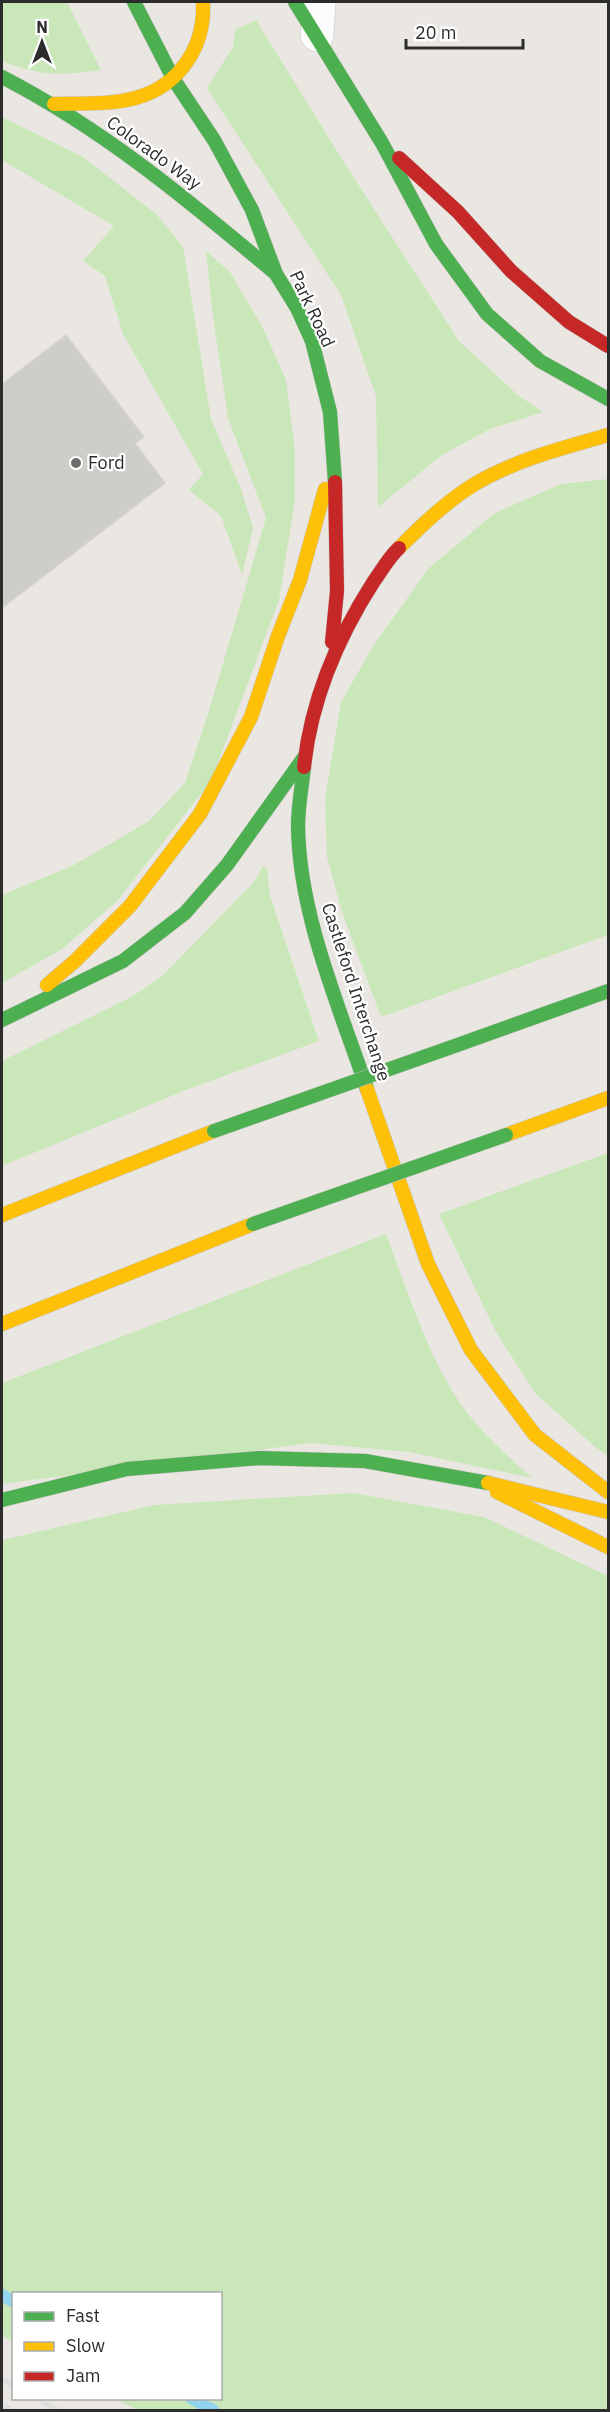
<svg xmlns="http://www.w3.org/2000/svg" width="610" height="2412" viewBox="0 0 610 2412" font-family="'IBM Plex Sans',sans-serif">
<style>
.green{fill:#cae7b9}
.lines{fill:none;stroke-linecap:round;stroke-linejoin:round}
.stream{stroke:#92d3ef;stroke-width:12}
.building{fill:#cfcdc8;stroke:#d5d3ce;stroke-width:1.5}
.street-casing{stroke:#c4c3c3;stroke-width:34}
.fast-casing{stroke:#c6c4c2;stroke-width:15}
.slow-casing{stroke:#c6c4c2;stroke-width:15}
.jam-casing{stroke:#c6c4c2;stroke-width:15}
.street{stroke:#fcfbfb;stroke-width:33}
.fast{stroke:#4caf50;stroke-width:14}
.slow{stroke:#ffc107;stroke-width:14}
.jam{stroke:#c62828;stroke-width:14}
.rail{stroke:#dededf;stroke-width:4.5}
.fast-bridge-casing{stroke:#c6c4c2;stroke-width:15;stroke-linecap:butt}
.fast-bridge{stroke:#4caf50;stroke-width:14}
.poi-dot{fill:#6e6d6c;stroke:#fff;stroke-width:2}
.labels{text-anchor:middle;stroke-width:4.5;stroke-linejoin:round;paint-order:stroke}
.street-label{font-size:18px;fill:#2c2c2c;stroke:#fff}
.poi-label{font-size:18px;fill:#2c2c2c;stroke:#fff;text-anchor:start}
</style>
<rect width="100%" height="100%" fill="#eae7e2"/>
<g class="green">
<path d="M 2,2 L 67,2 L 101,70 C 60,76 40,76 2,61 Z"/>
<polygon points="256,20 345,164 459,341 518,395 543,412 490,429 442,455 378,507 376,396 341,295 207,88 233,47 235,30"/>
<polygon points="2,117 83,157 156,214 183,247 211,419 241,489 253,528 242,575 221,516 189,490 203,474 123,334 105,276 83,261 114,226 2,160"/>
<polygon points="206,251 230,272 263,328 286,380 295,451 295,500 279,600 211,781 117,901 62,949 2,983 2,895 74,865 149,821 185,783 208,714 266,518 228,418 212,309"/>
<polygon points="608,479 608,935 381,1017 342,912 327,857 325,799 341,702 375,643 429,568 495,513 561,484"/>
<polygon points="263,866 267,868 270,896 319,1041 186,1090 2,1166 2,1061 133,996 162,976 254,882"/>
<polygon points="608,1153 608,1456 595,1447 535,1393 496,1332 439,1214"/>
<path d="M 386,1234 C 410,1297 433,1376 479,1427 C 495,1445 514,1462 532,1478 L 409,1452 L 311,1443 L 2,1484 L 2,1383 Z"/>
<polygon points="353,1493 484,1517 608,1576 608,2410 137,2410 116,2399 220,2398 220,2294 14,2294 13,2342 2,2335 2,1540 154,1505"/>
</g>
<g class="lines">
<g class="stream">
<polyline points="2,2295 14,2302"/>
<polyline points="191,2398 213,2410"/>
</g>
</g>
<polygon class="building" points="66,335 144,437 135,443 165,483 2,608 2,384"/>
<g class="lines">
<g class="street-casing">
<polyline id="street" points="317,35 319,2"/>
</g>
<g class="fast-casing">
<g id="fast">
<polyline points="134,2 174,80 214,140 252,210 276,274 297,308 312,341 330,412 335,482"/>
<polyline points="295,2 382,143 436,244 487,314 540,361 608,399"/>
<path d="M 2,77 C 103,129 188,200 275,273"/>
<path d="M 304,767 C 302,786 298,806 298,826 C 299,915 339,1006 367,1089"/>
<polyline points="2,1020 123,961 185,913 227,865 305,756"/>
<polyline points="463,1043 608,991"/>
<polyline points="2,1500 127,1469 259,1458 365,1461 488,1483"/>
</g>
</g>
<g class="slow-casing">
<g id="slow">
<path d="M 54,104 C 105,103 157,108 188,60 C 200,42 204,23 203,2"/>
<path d="M 399,548 C 422,525 446,502 473,485 C 515,460 562,448 608,435"/>
<polyline points="200,814 251,717 278,636 300,580 325,489"/>
<polyline points="47,985 75,961 130,906 200,814"/>
<polyline points="367,1089 428,1264 471,1350 535,1435 608,1492"/>
<polyline points="506,1135 608,1098"/>
<polyline points="2,1215 214,1131"/>
<polyline points="2,1324 253,1224"/>
<polyline points="488,1483 608,1512"/>
<polyline points="497,1492 608,1547"/>
</g>
</g>
<g class="jam-casing">
<g id="jam">
<polyline points="399,158 458,212 511,271 569,322 608,346"/>
<polyline points="332,642 337,591 335,482"/>
<path d="M 304,767 C 311,700 338,637 374,581 C 382,570 389,557 399,548"/>
</g>
</g>
<use href="#street" class="street"/>
<use href="#fast" class="fast"/>
<use href="#slow" class="slow"/>
<use href="#jam" class="jam"/>
<g class="rail">
<polyline points="2,2379 14,2386"/>
<polyline points="36,2398 57,2410"/>
<polyline points="2,2405 12,2410"/>
</g>
<g class="fast-bridge-casing">
<g id="fast-bridge">
<polyline points="214,1131 463,1043"/>
<polyline points="253,1224 506,1135"/>
</g>
</g>
<use href="#fast-bridge" class="fast-bridge"/>
</g>
<circle class="poi-dot" cx="76" cy="463" r="6"/>
<g class="labels">
<g class="street-label">
<text transform="translate(154 153) rotate(36)" y="6">Colorado Way</text>
<text transform="translate(312 309) rotate(65)" y="6">Park Road</text>
<text transform="translate(356 992) rotate(72)" y="6">Castleford Interchange</text>
</g>
<g class="poi-label">
<text x="88" y="469">Ford</text>
</g>
</g>
<rect width="610" height="2412" fill="none" stroke="#2c2c2c" stroke-width="6"/>
<rect x="12" y="2292" width="210" height="108" fill="#ffffff" stroke="#ababab" stroke-width="1.5"/>
<rect x="24" y="2312" width="30" height="9" fill="#4caf50" stroke="#ababab" stroke-width="1.5"/>
<text x="66" y="2322" font-size="18" fill="#2c2c2c">Fast</text>
<rect x="24" y="2342" width="30" height="9" fill="#ffc107" stroke="#ababab" stroke-width="1.5"/>
<text x="66" y="2352" font-size="18" fill="#2c2c2c">Slow</text>
<rect x="24" y="2372" width="30" height="9" fill="#c62828" stroke="#ababab" stroke-width="1.5"/>
<text x="66" y="2382" font-size="18" fill="#2c2c2c">Jam</text>
<g transform="translate(42 42)" stroke="#ffffff" stroke-width="4.5" paint-order="stroke">
<path d="M0-4.5L10 22L0 15L-10 22Z" fill="#2c2c2c"/>
<text y="-9" font-size="16" font-weight="bold" text-anchor="middle" fill="#2c2c2c">N</text>
</g>
<path d="M406 39v9h117v-9" fill="none" stroke="#2c2c2c" stroke-width="3"/>
<text x="415" y="39" font-size="18" fill="#2c2c2c" stroke="#ffffff" stroke-width="4.5" paint-order="stroke">20 m</text>
</svg>
